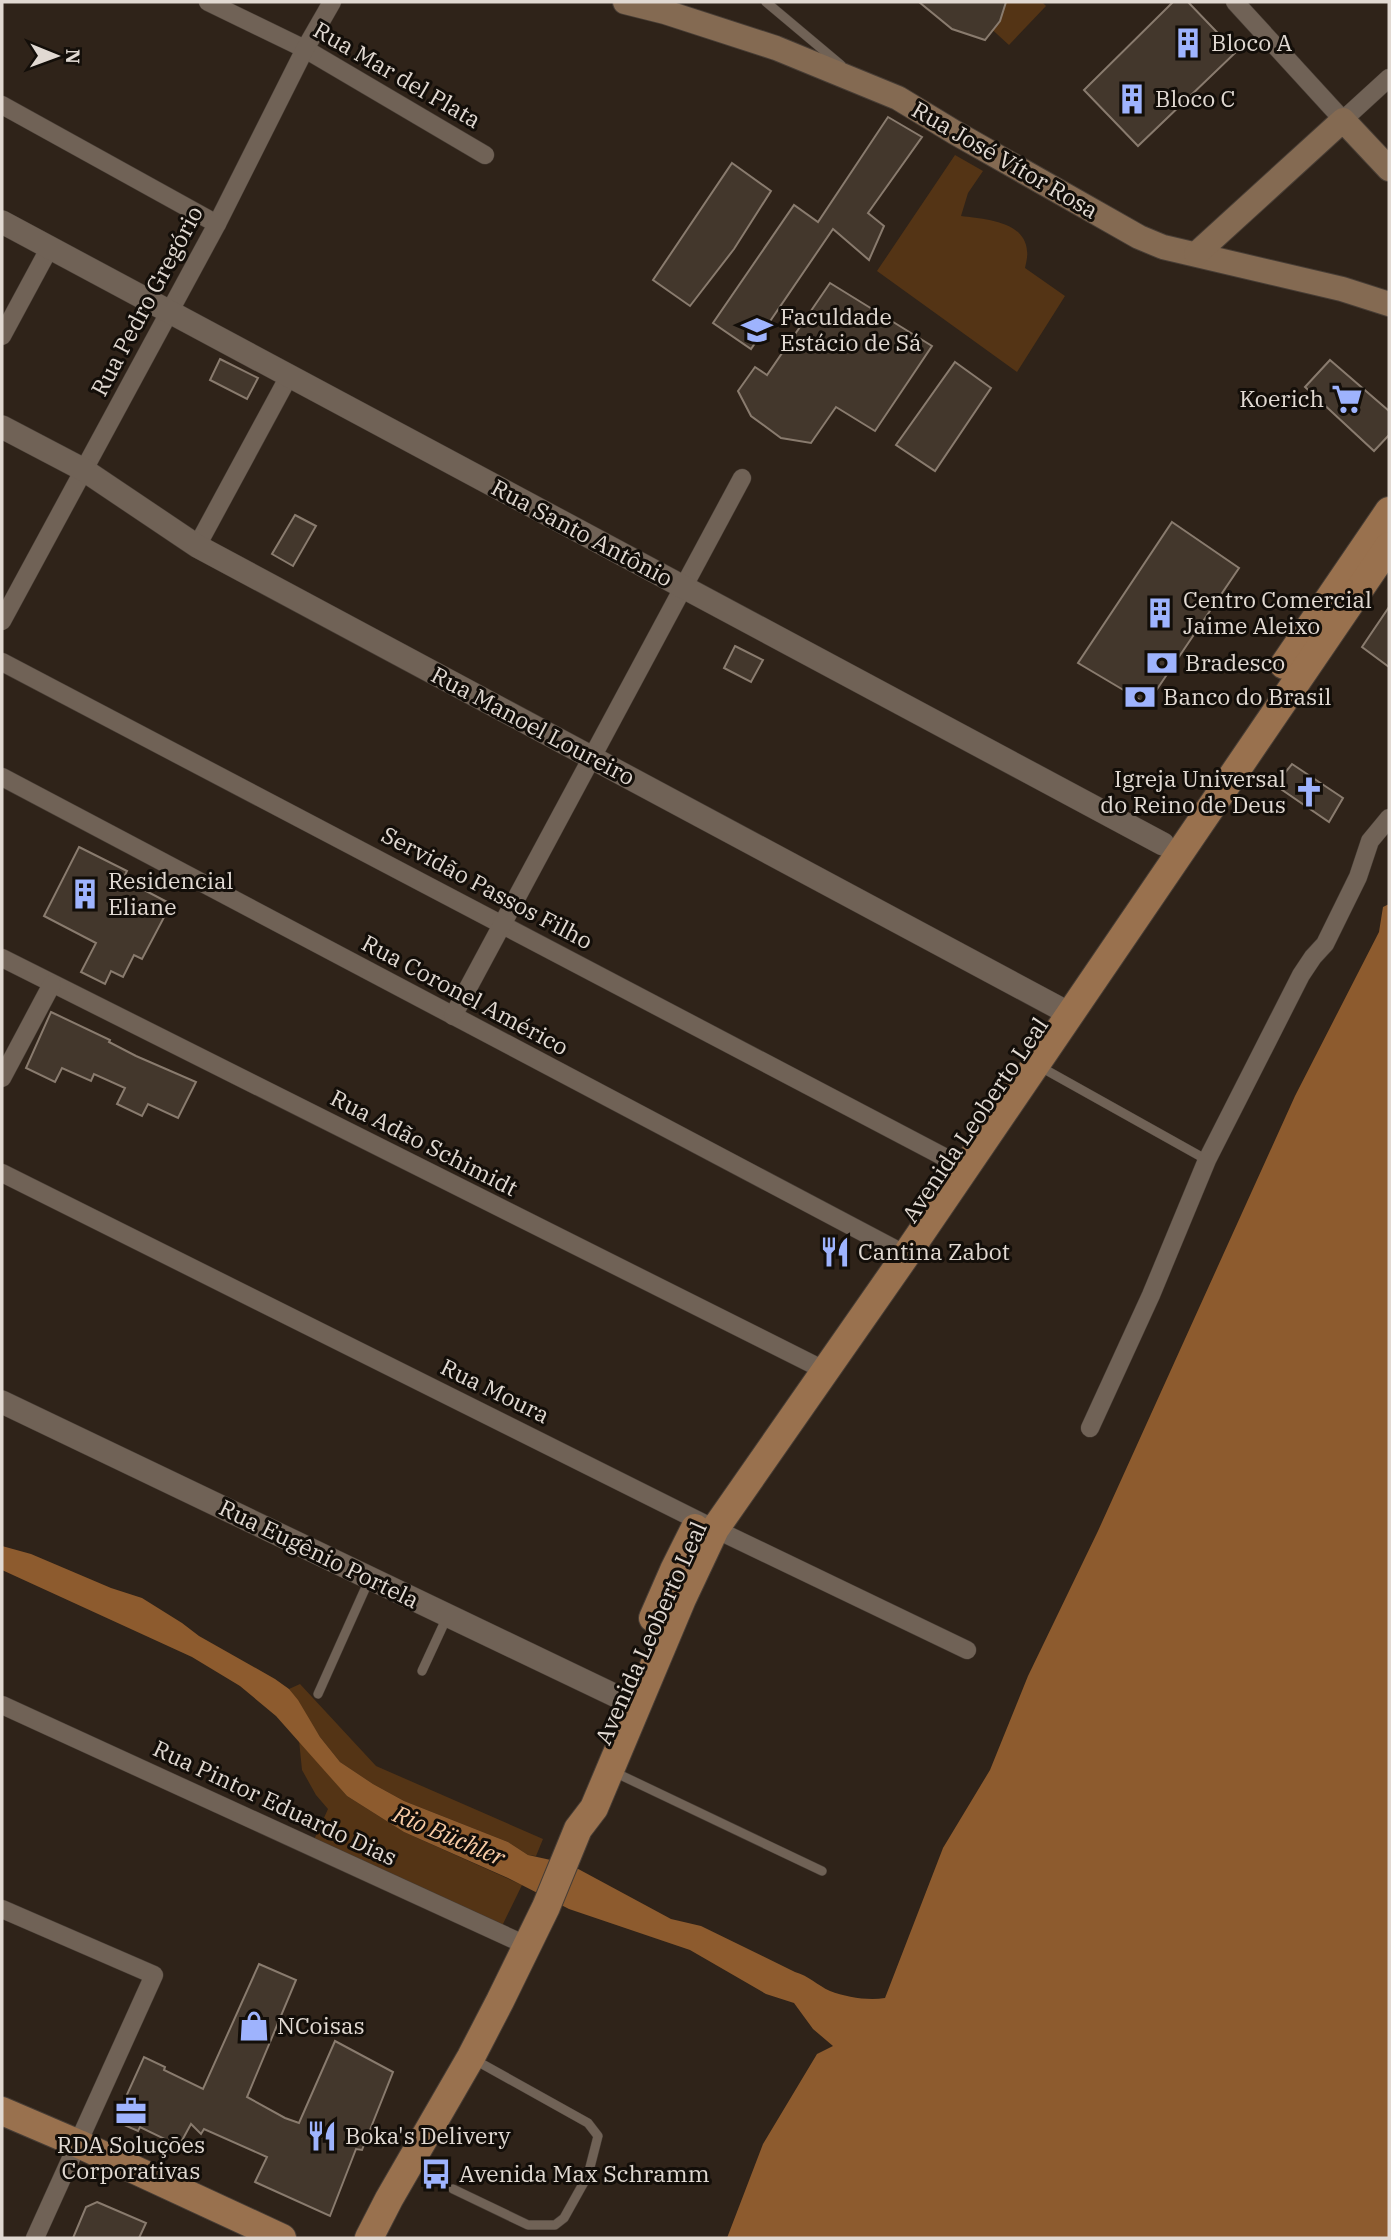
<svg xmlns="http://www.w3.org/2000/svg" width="1391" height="2240" viewBox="0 0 1391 2240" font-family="'IBM Plex Serif',serif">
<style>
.green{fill:#543415}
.water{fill:#8d5b2e}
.building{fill:#43372c;stroke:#897b6e;stroke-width:2}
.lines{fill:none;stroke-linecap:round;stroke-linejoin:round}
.service-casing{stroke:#473d35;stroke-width:10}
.minor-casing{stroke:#473d35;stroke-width:19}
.tertiary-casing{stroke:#473d35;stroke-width:24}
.secondary-casing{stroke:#473d35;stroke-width:26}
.primary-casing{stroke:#473d35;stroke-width:30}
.service{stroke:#706256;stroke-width:9}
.minor{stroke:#706256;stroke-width:18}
.tertiary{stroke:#706256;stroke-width:23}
.secondary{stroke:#846a52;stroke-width:24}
.primary{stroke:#99714e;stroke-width:28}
.labels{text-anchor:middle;stroke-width:6;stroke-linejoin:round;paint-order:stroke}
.poi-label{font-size:23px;fill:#e1d9d2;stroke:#130e09;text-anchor:start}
.street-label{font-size:23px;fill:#e1d9d2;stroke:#130e09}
.water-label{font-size:24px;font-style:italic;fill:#f8cba5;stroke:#130e09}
</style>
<rect width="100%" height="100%" fill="#2f2319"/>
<g class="green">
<polygon points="1007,2 1042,2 1046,6 1009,45 986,24"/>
<path d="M 955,155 L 983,171 L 968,193 L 961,216 C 984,219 1025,221 1027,251 C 1028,256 1026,263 1025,268 L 1065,296 L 1017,372 L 877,271 Z"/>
<polygon points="300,1684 376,1766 543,1839 536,1856 528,1855 508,1842 404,1801 373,1784 340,1762 320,1737 289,1689"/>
<polygon points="299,1740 347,1796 404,1832 522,1885 502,1926 313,1842 328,1809 316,1795 302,1770"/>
</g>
<path class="water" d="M 1389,904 L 1389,2238 L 727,2238 L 763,2144 L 817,2054 L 833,2046 L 813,2029 L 794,2003 L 766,1994 L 690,1950 L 569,1909 L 508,1878 L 404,1832 L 347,1796 L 276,1716 L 240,1686 L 192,1657 L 2,1570 L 2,1546 L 31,1554 L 111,1588 L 142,1598 L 182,1623 L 199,1636 L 275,1679 L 289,1689 L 298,1700 L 320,1737 L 340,1762 L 373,1784 L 404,1801 L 508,1842 L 528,1855 L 569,1864 L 671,1919 L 701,1926 L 795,1972 C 809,1976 817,1985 830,1991 C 846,1997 868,2001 885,1998 L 943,1848 L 990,1770 L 1028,1676 L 1098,1531 L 1295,1096 L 1379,932 L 1383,907 Z"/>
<g class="building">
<polygon points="919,2 1006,2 1000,21 985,40 952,29"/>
<polygon points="1173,2 1188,2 1236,52 1138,146 1084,90"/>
<polygon points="888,117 922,137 868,213 884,226 869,260 833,229 751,349 713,323 794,205 818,222"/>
<polygon points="732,163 771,191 734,249 690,306 653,280"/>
<polygon points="830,283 932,346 875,431 836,407 811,443 781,438 751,416 738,391 755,367 767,375"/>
<polygon points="220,359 258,378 247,399 210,380"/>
<polygon points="1330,360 1389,411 1389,435 1374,451 1305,387"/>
<polygon points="955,362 991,388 935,471 896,445"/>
<polygon points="295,515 316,526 293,566 272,554"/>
<polygon points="1172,522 1239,568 1147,704 1078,663"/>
<polygon points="1389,607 1389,667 1362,647"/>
<polygon points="735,646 763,660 751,682 724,668"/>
<polygon points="1292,764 1343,798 1329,822 1275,785"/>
<polygon points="79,847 127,871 123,879 171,904 142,959 134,955 123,977 111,971 105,984 81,972 96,943 44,916"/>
<polygon points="51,1012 110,1040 109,1042 136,1056 196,1082 178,1118 148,1104 142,1116 117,1104 125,1088 94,1074 91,1081 62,1068 55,1082 26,1068"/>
<polygon points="259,1964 296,1980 247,2097 285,2118 299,2123 335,2041 393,2072 362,2150 356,2149 330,2216 255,2182 267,2157 204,2129 201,2134 191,2124 179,2146 140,2127 138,2131 115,2121 144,2057 165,2067 164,2070 203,2089"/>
<polygon points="97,2202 146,2223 139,2238 73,2238 86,2207"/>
</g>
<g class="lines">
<g class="service-casing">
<g id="service">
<polyline points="766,2 841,65"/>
<polyline points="1037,1065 1207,1160"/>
<polyline points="422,1671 447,1617"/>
<polyline points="318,1694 369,1580"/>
<polyline points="612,1771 822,1871"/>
<polyline points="453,2189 528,2225 555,2225 564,2218 588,2175 598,2136 588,2123 475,2060"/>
</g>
</g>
<g class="minor-casing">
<g id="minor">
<polyline points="208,2 305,49 485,155"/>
<polyline points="1235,2 1343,120 1389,78"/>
<polyline points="2,105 217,224"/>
<polyline points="2,336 50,247"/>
<polyline points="197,546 289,376"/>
<polyline points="2,621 217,224 305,49 332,2"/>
<polyline points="2,662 948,1159"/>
<polyline points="2,777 906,1255"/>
<polyline points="2,958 826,1371"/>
<polyline points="453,1016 742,478"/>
<polyline points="2,1078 52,984"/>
<polyline points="2,1173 715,1529 967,1650"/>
<polyline points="1090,1428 1151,1295 1207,1160 1301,975 1313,957 1325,944 1358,877 1370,841 1389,818"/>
<polyline points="2,1705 528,1946"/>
<polyline points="2,1909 154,1975 35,2238"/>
</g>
</g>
<g class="tertiary-casing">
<g id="tertiary">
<polyline points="2,222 1163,844"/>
<polyline points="2,427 84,470 197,546 1070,1014"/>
<polyline points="2,1402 637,1706"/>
</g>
</g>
<g class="secondary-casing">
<g id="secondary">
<polyline points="625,2 665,12 776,48 898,98 954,132 1139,237 1163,247 1342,289 1389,304"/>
<polyline points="1196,254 1343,120 1389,169"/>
</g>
</g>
<g class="primary-casing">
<g id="primary">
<polyline points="1284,665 1389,511"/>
<polyline points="653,1618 674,1570 695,1528"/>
<polyline points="2,2111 79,2144 282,2238"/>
<polyline points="369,2238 389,2199 471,2057 500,2001 546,1907 578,1829 594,1808 682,1599 715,1529 906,1255 1389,546"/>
</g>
</g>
<use href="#service" class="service"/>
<use href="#minor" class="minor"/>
<use href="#tertiary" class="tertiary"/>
<use href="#secondary" class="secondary"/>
<use href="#primary" class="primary"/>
</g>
<defs>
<g id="building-bare" transform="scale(2.415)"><path d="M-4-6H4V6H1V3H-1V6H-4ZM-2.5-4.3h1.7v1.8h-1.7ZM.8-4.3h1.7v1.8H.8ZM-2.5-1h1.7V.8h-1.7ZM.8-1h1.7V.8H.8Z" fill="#9eb3fd" stroke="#130e09" stroke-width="2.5" paint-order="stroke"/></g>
<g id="university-bare" transform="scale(2.415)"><path d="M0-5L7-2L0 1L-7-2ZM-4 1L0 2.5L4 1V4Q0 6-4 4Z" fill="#9eb3fd" stroke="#130e09" stroke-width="2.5" paint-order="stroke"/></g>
<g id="supermarket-bare" transform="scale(2.415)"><path d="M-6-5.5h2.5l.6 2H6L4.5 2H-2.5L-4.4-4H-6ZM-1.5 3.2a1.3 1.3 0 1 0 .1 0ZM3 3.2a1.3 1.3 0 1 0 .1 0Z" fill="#9eb3fd" stroke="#130e09" stroke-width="2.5" paint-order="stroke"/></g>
<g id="bank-bare" transform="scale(2.415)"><path d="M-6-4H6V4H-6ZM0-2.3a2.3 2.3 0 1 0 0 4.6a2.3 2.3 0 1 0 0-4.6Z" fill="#9eb3fd" stroke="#130e09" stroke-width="2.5" paint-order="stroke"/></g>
<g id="church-bare" transform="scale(2.415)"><path d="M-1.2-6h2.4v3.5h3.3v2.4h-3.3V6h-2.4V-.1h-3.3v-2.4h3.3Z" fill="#9eb3fd" stroke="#130e09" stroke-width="2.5" paint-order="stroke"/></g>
<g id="restaurant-bare" transform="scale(2.415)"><path d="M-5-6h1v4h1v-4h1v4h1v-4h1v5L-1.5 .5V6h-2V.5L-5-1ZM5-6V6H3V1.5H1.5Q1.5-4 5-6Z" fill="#9eb3fd" stroke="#130e09" stroke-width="2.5" paint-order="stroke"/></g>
<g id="shop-bare" transform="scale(2.415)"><path d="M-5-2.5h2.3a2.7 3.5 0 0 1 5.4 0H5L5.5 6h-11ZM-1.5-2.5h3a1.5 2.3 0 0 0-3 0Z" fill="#9eb3fd" stroke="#130e09" stroke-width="2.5" paint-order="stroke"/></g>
<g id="office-bare" transform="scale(2.415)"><path d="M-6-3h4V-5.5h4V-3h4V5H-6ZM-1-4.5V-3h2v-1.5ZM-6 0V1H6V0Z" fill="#9eb3fd" stroke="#130e09" stroke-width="2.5" paint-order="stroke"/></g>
<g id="bus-bare" transform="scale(2.415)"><path d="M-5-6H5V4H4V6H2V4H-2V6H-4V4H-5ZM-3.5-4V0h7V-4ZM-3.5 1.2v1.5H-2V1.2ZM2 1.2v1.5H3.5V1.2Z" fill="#9eb3fd" stroke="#130e09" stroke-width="2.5" paint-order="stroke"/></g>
</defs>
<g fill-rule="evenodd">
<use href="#building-bare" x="1188" y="43"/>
<use href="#building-bare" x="1132" y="99"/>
<use href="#university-bare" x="757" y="330"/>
<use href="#supermarket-bare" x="1347" y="399"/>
<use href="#building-bare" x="1160" y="613"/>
<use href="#bank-bare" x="1162" y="663"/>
<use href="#bank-bare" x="1140" y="697"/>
<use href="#church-bare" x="1309" y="792"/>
<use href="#building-bare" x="85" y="894"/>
<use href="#restaurant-bare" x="835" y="1252"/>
<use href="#shop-bare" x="254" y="2026"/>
<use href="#office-bare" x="131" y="2111"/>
<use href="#restaurant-bare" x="322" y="2136"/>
<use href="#bus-bare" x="436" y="2174"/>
</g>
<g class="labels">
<g class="poi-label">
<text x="1211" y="51">Bloco A</text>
<text x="1155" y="107">Bloco C</text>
<text x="780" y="325">Faculdade<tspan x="780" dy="26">Estácio de Sá</tspan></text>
<text x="1324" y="407" text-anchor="end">Koerich</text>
<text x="1183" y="608">Centro Comercial<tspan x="1183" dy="26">Jaime Aleixo</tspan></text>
<text x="1185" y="671">Bradesco</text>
<text x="1163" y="705">Banco do Brasil</text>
<text x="1286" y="787" text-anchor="end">Igreja Universal<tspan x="1286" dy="26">do Reino de Deus</tspan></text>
<text x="108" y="889">Residencial<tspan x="108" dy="26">Eliane</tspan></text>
<text x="858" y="1260">Cantina Zabot</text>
<text x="277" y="2034">NCoisas</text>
<text x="345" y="2144">Boka's Delivery</text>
<text x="131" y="2153" text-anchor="middle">RDA Soluções<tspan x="131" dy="26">Corporativas</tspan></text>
<text x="459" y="2182">Avenida Max Schramm</text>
</g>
<g class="street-label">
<text transform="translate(397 75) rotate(30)" y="8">Rua Mar del Plata</text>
<text transform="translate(1005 160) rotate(30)" y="8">Rua José Vítor Rosa</text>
<text transform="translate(147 301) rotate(-62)" y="8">Rua Pedro Gregório</text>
<text transform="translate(582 533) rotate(28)" y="8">Rua Santo Antônio</text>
<text transform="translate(533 726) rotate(28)" y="8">Rua Manoel Loureiro</text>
<text transform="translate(487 888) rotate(28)" y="8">Servidão Passos Filho</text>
<text transform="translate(465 995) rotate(28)" y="8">Rua Coronel Américo</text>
<text transform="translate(975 1120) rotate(-56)" y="8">Avenida Leoberto Leal</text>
<text transform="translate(424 1143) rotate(27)" y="8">Rua Adão Schimidt</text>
<text transform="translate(495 1391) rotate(26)" y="8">Rua Moura</text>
<text transform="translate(319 1554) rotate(26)" y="8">Rua Eugênio Portela</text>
<text transform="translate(651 1633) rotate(-66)" y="8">Avenida Leoberto Leal</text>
<text transform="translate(275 1803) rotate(25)" y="8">Rua Pintor Eduardo Dias</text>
</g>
<g class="water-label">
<text transform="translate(449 1836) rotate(23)" y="8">Rio Büchler</text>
</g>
</g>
<rect width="1391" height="2240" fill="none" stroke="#e1d9d2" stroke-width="7"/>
<g transform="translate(56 56) rotate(91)" stroke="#130e09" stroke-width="5" paint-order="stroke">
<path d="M0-5L12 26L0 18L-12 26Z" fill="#e1d9d2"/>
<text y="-10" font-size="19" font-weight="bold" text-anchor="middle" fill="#e1d9d2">N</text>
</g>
</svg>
